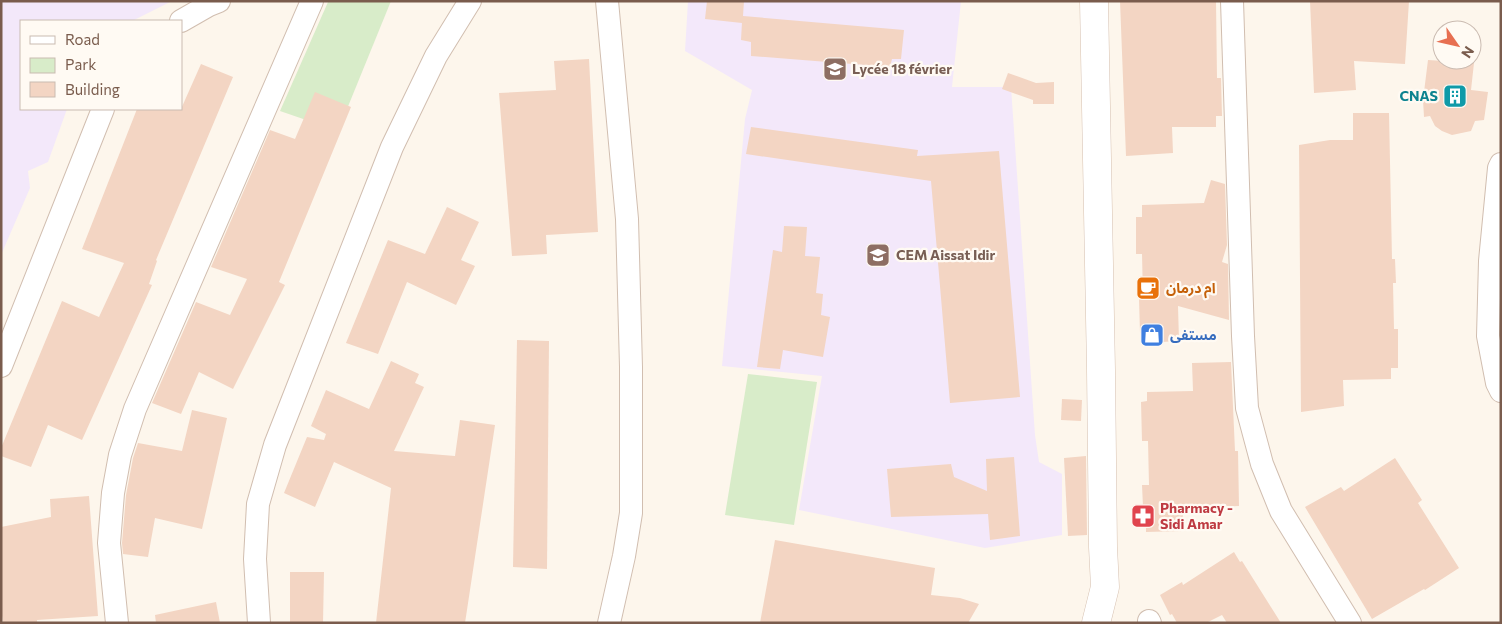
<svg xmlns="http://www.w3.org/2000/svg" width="1502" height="624" viewBox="0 0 1502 624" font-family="Commissioner,'Noto Sans Arabic',sans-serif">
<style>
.education{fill:#f3e8fa}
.green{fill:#d8ecc9}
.building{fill:#f3d5c3}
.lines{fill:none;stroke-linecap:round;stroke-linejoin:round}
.street-casing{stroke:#d1beb0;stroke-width:24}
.secondary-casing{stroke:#d6c0b0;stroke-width:29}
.street{stroke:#fff;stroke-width:22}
.secondary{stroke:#fff;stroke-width:28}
.labels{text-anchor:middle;stroke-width:4.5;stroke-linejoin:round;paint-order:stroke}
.education-label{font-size:14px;font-weight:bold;fill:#785e54;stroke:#fffaf3;text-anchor:start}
.culture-label{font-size:14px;font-weight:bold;fill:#0d838f;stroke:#fffaf3;text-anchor:end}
.food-label{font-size:14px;font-weight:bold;fill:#c56008;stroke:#fffaf3;text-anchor:start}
.shop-label{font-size:14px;font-weight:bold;fill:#366cbe;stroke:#fffaf3;text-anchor:start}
.health-label{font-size:14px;font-weight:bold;fill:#be3a42;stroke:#fffaf3;text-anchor:start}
</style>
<rect width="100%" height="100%" fill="#fdf6ec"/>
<g class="education">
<polygon points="1,1 172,1 132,21 21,21 21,109 67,109 48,162 28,171 30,188 1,255"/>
<polygon points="688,1 961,1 952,87 1011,87 1035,435 1039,462 1062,474 1062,535 985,548 799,510 822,376 722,366 745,119 752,90 685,51"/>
</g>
<g class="green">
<polygon points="391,1 338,131 280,111 328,2"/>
<polygon points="748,374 817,382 794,525 725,515"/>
</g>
<g class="building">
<polygon points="707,1 744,1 743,16 904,30 901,59 892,59 890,67 751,56 751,42 741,40 742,22 742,23 705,19"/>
<polygon points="1120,1 1216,1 1217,78 1221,78 1222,116 1216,116 1216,127 1172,127 1173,153 1126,156"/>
<polygon points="1310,1 1409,1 1405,64 1354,61 1356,90 1314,93"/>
<polygon points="589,59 598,232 546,235 547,254 512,256 499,93 556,90 554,61"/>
<polygon points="1428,60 1474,63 1471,90 1488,92 1484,120 1475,121 1471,131 1452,135 1442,131 1435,126 1430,116 1424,117 1423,100"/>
<polygon points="201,64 233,77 156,260 157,261 149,284 152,285 82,440 48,425 31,467 1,456 1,448 62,301 99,317 124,263 82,249 137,109 181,109"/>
<polygon points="1008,73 1036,83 1054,82 1054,104 1033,104 1033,100 1002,89"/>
<polygon points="315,92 351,107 279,282 285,285 233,389 199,372 181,414 152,403 196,302 230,315 247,279 211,267 270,130 295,139"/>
<polygon points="1353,113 1389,113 1392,259 1395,259 1396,283 1393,283 1394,329 1398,329 1398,368 1391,368 1391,379 1343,380 1344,406 1301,412 1299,145 1330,140 1353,140"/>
<polygon points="751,127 918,150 917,156 999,151 1020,397 950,403 931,181 746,154"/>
<polygon points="1211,180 1225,184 1227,245 1222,262 1228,264 1229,320 1178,306 1179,341 1145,343 1144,333 1140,333 1139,298 1143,298 1142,254 1136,254 1136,217 1142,217 1142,205 1204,203"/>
<polygon points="447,207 479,222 461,260 475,266 456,305 407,282 378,354 346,343 388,240 425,254"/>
<polygon points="784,226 807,227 805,256 820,257 816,293 823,294 821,315 830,317 823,357 783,350 780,369 757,367 773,250 782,252"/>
<polygon points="517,340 549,341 547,569 513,567"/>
<polygon points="391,361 419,374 415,383 424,387 394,451 455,456 460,420 495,425 465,623 376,623 391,488 334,462 315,507 284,493 307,437 324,440 326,434 311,426 326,390 369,409"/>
<polygon points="1231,362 1235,451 1238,451 1239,506 1183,508 1183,531 1146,532 1146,525 1141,525 1141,507 1143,507 1142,485 1149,485 1148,441 1142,441 1141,402 1147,401 1147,392 1193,391 1192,363"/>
<polygon points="1062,399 1082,400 1081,421 1061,420"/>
<polygon points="192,410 227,418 202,529 155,518 148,557 123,554 122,543 126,495 133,458 138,443 182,451"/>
<polygon points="1086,456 1087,535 1068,536 1064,458"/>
<polygon points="1014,457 1020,536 990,540 988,514 891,517 887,469 951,464 954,477 987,491 986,459"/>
<polygon points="1395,458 1422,500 1418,503 1459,568 1425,590 1424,589 1372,619 1305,507 1341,487 1344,491"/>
<polygon points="89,496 98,616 37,620 37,623 3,623 1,608 1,527 51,517 50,499"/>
<polygon points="775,540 935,568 931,595 960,598 979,604 968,623 760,623"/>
<polygon points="1234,552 1240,562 1242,561 1281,623 1227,623 1222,615 1206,623 1177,623 1172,614 1170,615 1160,595 1182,582 1183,585"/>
<polygon points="290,572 324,572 323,623 290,623"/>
<polygon points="216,602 220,623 156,623 155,615"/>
</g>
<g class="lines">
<g class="street-casing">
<g id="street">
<polyline points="607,1 627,219 631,367 631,513 624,556 609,623"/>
<polyline points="1232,1 1243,336 1247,408 1262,464 1281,511 1350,623"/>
<polyline points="181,21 209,5 219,1"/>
<polyline points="1501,164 1499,168 1490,261 1488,336 1497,383 1501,391"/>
<polyline points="1,366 103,109"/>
<polyline points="1149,621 1150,623"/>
<polyline points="117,623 109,543 113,493 120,455 135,409 312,1"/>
<polyline points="259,623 255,559 258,504 275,445 392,147 436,56 470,1"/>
</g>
</g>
<g class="secondary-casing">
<polyline id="secondary" points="1094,1 1101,370 1103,547 1105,587 1096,623"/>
</g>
<use href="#street" class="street"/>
<use href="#secondary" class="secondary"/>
</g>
<defs>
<g id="school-square" transform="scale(1.25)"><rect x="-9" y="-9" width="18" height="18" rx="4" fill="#8d6e63" stroke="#fffaf3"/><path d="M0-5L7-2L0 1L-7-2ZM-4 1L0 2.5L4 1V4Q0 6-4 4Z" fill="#fff"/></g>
<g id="building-square" transform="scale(1.25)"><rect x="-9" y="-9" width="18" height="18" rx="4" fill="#0f9aa8" stroke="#fffaf3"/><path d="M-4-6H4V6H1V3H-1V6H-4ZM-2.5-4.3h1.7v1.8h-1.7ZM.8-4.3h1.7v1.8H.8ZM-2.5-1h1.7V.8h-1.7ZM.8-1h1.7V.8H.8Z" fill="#fff"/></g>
<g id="cafe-square" transform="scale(1.25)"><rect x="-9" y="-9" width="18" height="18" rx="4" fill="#e8710a" stroke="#fffaf3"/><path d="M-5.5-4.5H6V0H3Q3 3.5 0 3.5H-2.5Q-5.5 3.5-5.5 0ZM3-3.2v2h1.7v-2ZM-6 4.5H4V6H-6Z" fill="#fff"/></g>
<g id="shop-square" transform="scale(1.25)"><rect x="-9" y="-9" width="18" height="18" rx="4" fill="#3f7fe0" stroke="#fffaf3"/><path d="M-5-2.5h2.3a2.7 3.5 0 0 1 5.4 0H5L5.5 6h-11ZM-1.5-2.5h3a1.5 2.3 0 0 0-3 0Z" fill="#fff"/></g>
<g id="pharmacy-square" transform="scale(1.25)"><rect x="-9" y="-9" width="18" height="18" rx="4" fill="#e0444e" stroke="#fffaf3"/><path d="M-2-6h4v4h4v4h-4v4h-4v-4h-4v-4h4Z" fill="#fff"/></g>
</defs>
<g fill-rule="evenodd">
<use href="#school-square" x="835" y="69"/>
<use href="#building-square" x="1455" y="96"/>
<use href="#school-square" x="878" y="255"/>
<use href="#cafe-square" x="1148" y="288"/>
<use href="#shop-square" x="1152" y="335"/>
<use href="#pharmacy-square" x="1143" y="516"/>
</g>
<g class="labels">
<g class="education-label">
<text x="852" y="74">Lycée 18 février</text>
<text x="896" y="260">CEM Aissat Idir</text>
</g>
<g class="culture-label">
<text x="1438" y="101">CNAS</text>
</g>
<g class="food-label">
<text x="1166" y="293">ام درمان</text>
</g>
<g class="shop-label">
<text x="1170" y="340">مستفى</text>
</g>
<g class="health-label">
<text x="1160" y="513">Pharmacy -<tspan x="1160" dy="16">Sidi Amar</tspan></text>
</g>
</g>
<rect width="1502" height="624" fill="none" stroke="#7a5c4d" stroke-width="5"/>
<rect x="20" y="20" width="162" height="90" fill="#fffaf3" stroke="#cabbb1"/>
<rect x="30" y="36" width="25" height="8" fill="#ffffff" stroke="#cabbb1"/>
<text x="65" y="45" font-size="15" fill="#7a5c4d">Road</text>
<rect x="30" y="58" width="25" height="15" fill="#d8ecc9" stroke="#cabbb1"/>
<text x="65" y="70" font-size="15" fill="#7a5c4d">Park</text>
<rect x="30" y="82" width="25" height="15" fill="#f3d5c3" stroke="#cabbb1"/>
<text x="65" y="95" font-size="15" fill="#7a5c4d">Building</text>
<g transform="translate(1457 45) rotate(124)"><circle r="24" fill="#fffaf3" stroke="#cabbb1"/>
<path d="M0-4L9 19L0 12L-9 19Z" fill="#e76f51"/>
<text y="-8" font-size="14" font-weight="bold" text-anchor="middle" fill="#7a5c4d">N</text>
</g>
</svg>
